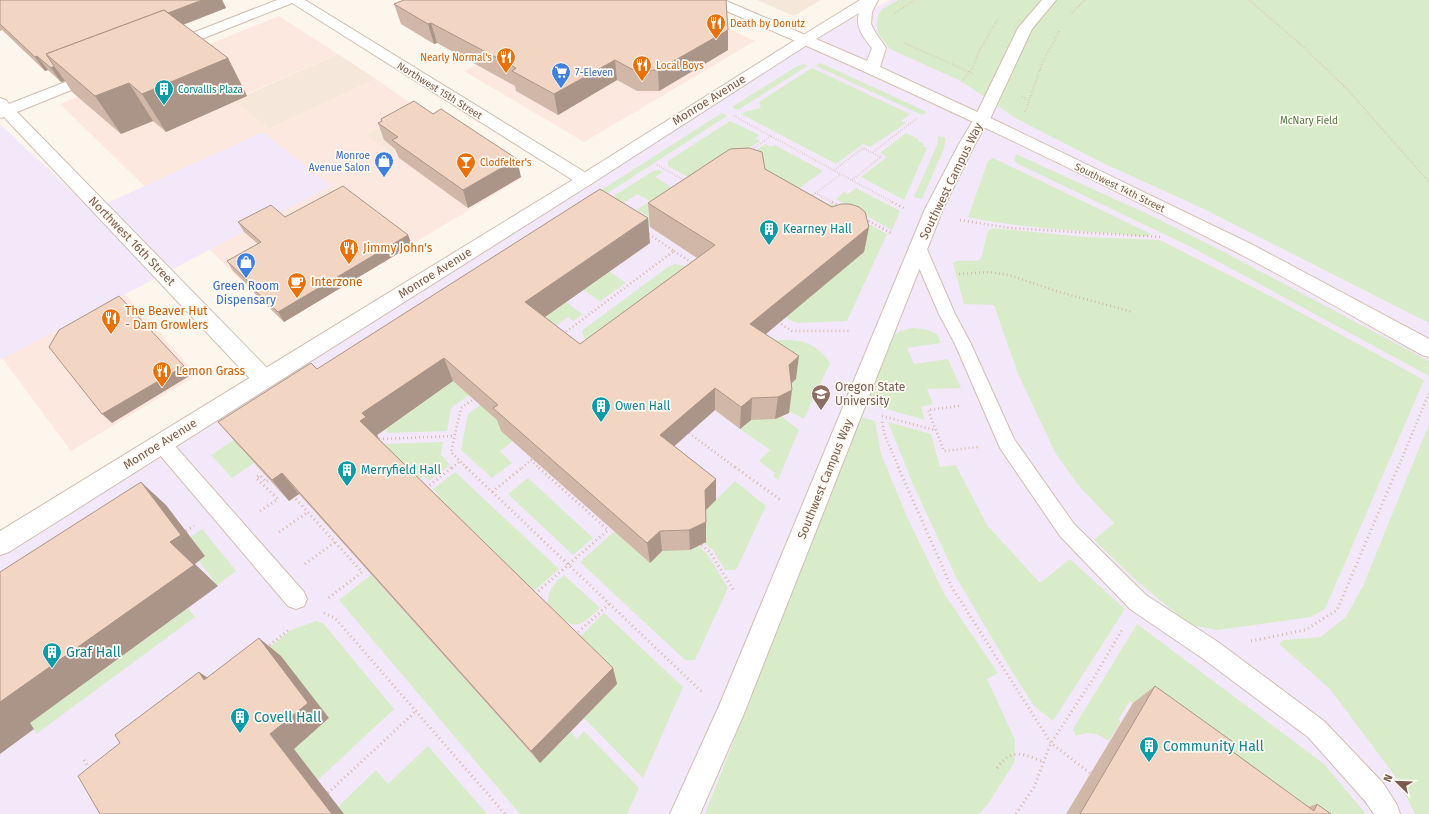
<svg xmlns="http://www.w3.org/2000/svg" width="1429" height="814" viewBox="0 0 1429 814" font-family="'Fira Sans',sans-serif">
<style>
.residential{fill:#f5e8da}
.commercial{fill:#fde8e0}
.education{fill:#f3e8fa}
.green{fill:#d8ecc9}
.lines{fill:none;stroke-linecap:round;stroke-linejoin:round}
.service-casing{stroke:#d1beb0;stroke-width:2}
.minor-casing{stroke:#d1beb0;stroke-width:2}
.tertiary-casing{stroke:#d1beb0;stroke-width:2}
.secondary-casing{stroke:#d6c0b0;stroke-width:2}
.path-far2{stroke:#d9b8a5;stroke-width:2;stroke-dasharray:0.5 2;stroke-linecap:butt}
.path-far1{stroke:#d9b8a5;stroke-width:2.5;stroke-dasharray:1 3;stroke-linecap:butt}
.path{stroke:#d9b8a5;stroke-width:3;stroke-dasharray:1 3.5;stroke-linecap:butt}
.service{fill:#fff;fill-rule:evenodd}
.minor{fill:#fff;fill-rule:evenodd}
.tertiary{fill:#fff;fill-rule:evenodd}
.secondary{fill:#fff;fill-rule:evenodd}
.wall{fill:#d1b7a8}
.shaded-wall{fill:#aa9588}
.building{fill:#f3d5c3;stroke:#aa9588}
.labels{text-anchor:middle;stroke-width:3.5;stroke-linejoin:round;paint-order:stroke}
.far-food-label{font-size:10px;fill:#c56008;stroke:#fffaf3;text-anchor:start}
.far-shop-label{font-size:10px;fill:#366cbe;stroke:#fffaf3;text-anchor:start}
.far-culture-label{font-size:10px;fill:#0d838f;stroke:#fffaf3;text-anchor:start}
.far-street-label{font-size:10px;fill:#7a5c4d;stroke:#fffaf3}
.far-park-label{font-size:10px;fill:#537a41;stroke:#fffaf3}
.street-label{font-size:12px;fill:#7a5c4d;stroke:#fffaf3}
.culture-label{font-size:12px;fill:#0d838f;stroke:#fffaf3;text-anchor:start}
.food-label{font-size:12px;fill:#c56008;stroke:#fffaf3;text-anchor:start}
.shop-label{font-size:12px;fill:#366cbe;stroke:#fffaf3}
.education-label{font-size:12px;fill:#785e54;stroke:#fffaf3;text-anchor:start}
.near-culture-label{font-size:14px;fill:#0d838f;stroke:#fffaf3;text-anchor:start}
</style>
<rect width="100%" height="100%" fill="#fdf6ec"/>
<g class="residential">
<polygon points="757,0 821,0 794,16"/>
<polygon points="338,54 376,79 269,129 233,101"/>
<polygon points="419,109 443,125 390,153 366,135"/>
</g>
<g class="commercial">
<polygon points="670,1 755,41 584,142 464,71 534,36"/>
<polygon points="279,16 338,54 233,100 269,129 376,79 419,109 366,135 390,153 443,125 523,177 284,322 60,104"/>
<polygon points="124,293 197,375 71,451 2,358"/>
</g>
<g class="education">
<polygon points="891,0 1429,0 1429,814 0,814 0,544 805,40"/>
<polygon points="0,124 92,210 263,132 331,186 0,360"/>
</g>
<g class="green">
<polygon points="898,0 1429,0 1429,323 1204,209 1103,163 1017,119 961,81 890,49 878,33 877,24 878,16 882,9"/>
<polygon points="819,63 825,65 927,112 922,115 816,66"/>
<polygon points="803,64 807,66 738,110 732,107 794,68"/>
<path d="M 812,68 L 910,114 L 901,121 L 906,123 L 870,147 L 863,144 L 836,164 L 741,114 C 750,108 754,112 761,107 L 759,102 Z"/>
<polygon points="722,113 727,116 586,207 581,203"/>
<polygon points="730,121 759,135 755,138 760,141 697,182 668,166 668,161"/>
<polygon points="906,133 919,139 918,141 924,144 923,146 927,148 904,200 861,177 887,157 880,153"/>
<polygon points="938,136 946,138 944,148 922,199 914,197 938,143"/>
<polygon points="765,144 771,147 775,145 823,171 779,203 716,177"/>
<polygon points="1016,154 1156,218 1222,251 1429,361 1429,376 1193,248 1018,164 1014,161"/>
<path d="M 993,158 L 1151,234 L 1149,236 L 1140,236 C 1082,230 1024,229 968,217 L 988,161 Z"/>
<polygon points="658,170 663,172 655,177 691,199 650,227 642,222 649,217 637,210 650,201 637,194 617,207 615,195 653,171"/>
<polygon points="856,188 900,211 892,230 836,199 844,192 848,194"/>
<polygon points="831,203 887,234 847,321 798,323 792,321 753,297 808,220"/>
<polygon points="992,228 1084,237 1160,240 1274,298 1424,380 1325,609 1311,617 1217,630 1191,625 1140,584 1094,540 1114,523 1079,486 1056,454 1018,374 994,305 964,304 953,263 956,261 978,261 981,258 988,231"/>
<path d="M 676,264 L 687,267 L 767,322 L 768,340 C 795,340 813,337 830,363 L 804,419 L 787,410 L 781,392 L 796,379 L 618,362 L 584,338 L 582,331 L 584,329 L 668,267 Z"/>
<polygon points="609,271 626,283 600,301 583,290"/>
<polygon points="566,302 582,314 573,321 568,317 546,333 537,322"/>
<polygon points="912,328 925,329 937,334 941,343 907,348 914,364 948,359 961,388 927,389 933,404 921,407 925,420 866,403 892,336 901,331"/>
<polygon points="560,346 506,427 513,441 500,451 512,463 492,478 461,450 468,414"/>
<polygon points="470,369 491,379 451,408 447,431 388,433 385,429"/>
<polygon points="276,412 237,444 254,463 232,478 211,455"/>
<polygon points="756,416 775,419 781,416 799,430 778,480 773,476 775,473 759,461 770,450 740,429"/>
<polygon points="861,417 875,421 881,454 908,519 945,595 998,673 987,679 1015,740 1014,763 988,804 979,814 705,814"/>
<polygon points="888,422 931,434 940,467 956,465 987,525 1040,583 1070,559 1125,609 1053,721 1034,706 1008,665 956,577 913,484"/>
<polygon points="1429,424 1429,814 1415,814 1398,780 1330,689 1279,644 1284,640 1321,637 1346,617 1363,586"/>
<polygon points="443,442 441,455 450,465 429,481 424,476 414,483 379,449 385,444"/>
<polygon points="455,472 559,569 528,596 431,500 438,494 433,489"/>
<polygon points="528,478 593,538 573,555 508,494"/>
<polygon points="735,481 766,506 736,570 725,570 713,550 702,541 700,516"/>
<polygon points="202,529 236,571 217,585 199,561 205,556 191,537"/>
<polygon points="615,531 690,550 698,546 707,554 728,588 695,660 685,660 580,562"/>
<polygon points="371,575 540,763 571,732 577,739 584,731 639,788 627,814 520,814 339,600"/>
<path d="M 564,575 L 600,608 C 574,633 572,628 548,604 C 547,590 554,584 564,575 Z"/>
<polygon points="188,608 195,617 36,734 30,723"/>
<polygon points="604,613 683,687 643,778 584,718 575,642"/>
<polygon points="316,621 323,623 394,709 318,780 294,749 329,718 261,654 291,630"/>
<path d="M 1137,624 L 1324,764 L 1366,814 L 1271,814 L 1205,756 L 1130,701 L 1118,720 L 1121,722 L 1109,741 C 1096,733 1091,731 1076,736 L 1073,729 Z"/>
<polygon points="428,746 487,814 344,814 338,807 376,770 388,784"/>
</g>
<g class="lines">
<g class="service-casing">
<g id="service">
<polygon points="918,242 923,243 926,247 955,314 971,344 1014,439 1074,524 1146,595 1218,642 1324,721 1383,783 1397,805 1400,814 1374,814 1365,801 1308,737 1202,658 1130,609 1060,536 1000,448 955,344 939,314 910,247 913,243"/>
<polygon points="161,435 168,438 304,592 307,599 304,606 296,609 288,606 154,448 152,443 154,438"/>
</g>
</g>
<g class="minor-casing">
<g id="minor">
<polygon points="277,0 305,0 591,176 594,180 591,184 585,185 579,184 292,3 174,50 169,51 164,50 162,47 164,44"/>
<polygon points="706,0 724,0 810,37 812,40 810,43 805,44 800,43 708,3"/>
<polygon points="1042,0 1056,0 1032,29 990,119 975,144 943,209 743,716 700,814 670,814 719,706 925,209 959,144 974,119 1018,28"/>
<polygon points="96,70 101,72 104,75 101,78 17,112 272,373 275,379 272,385 264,387 256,385 4,117 0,118 0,98 6,100 9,104"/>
</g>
</g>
<g class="tertiary-casing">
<polygon id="tertiary" points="805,36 810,37 812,40 810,43 591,184 9,552 0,555 0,531 579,176 800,37"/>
</g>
<g class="secondary-casing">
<path id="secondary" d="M 860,0 L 878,0 L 872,12 L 871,24 L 875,32 L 886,48 L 880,67 L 1001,123 L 1253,245 L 1429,339 L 1429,357 L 1422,355 C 1361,321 1300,285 1238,253 C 1094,179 948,108 800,43 L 798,40 L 800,37 ZM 859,13 C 855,27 863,37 872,48 L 867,61 L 816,39 Z"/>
</g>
<g class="path-far2">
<polyline points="1249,0 1298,42 1346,88 1429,182"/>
<polyline points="895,13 915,0"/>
<polyline points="1072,13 1085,0"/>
<polyline points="904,43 974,74"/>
<polyline points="962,82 973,67 979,51 998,19"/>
<polyline points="1022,97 1028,100"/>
<polyline points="1025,112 1043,61 1060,30"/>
<polyline points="734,116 894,203"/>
<polyline points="750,151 771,136"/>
<polyline points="657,165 686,181"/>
<polyline points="834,170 863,148 872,153 917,118"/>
<polyline points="852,180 881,157 872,153"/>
<polyline points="815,193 834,203"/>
<polyline points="809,198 841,174"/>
</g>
<g class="path-far1">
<polyline points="832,202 840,206"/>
<polyline points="892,202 904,208"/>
<polyline points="865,219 893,234"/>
<polyline points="960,220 1010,228 1160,237"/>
<polyline points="674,251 694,264"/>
<polyline points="959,274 989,272 1009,275 1059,292 1133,312"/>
<polyline points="778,322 792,331 849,331"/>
<polyline points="563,334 674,251 646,232"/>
<polyline points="820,398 825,399"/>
<polyline points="959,406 928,410 944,451 978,447"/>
<polyline points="882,416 935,430"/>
<polyline points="882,422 885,436 899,468"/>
<polyline points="689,433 736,468"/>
<polyline points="379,439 454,436"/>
<polyline points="452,468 460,461"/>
<polyline points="467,468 451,452 461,408 476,397"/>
<polyline points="522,468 531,460 539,468"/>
<polyline points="1398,468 1429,393"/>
</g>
<g class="path">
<polyline points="466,467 703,693"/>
<polyline points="735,467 782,501"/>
<polyline points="898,467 951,586 1051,743 1090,773"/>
<polyline points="426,488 453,467"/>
<polyline points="492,492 523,467"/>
<polyline points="296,499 362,572 326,600"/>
<polyline points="260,511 278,499 256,478 260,475 266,482 269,480"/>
<polyline points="186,531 194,526"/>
<polyline points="279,532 308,512"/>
<polyline points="698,542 710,552 734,591"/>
<polyline points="305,564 335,542"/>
<polyline points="535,594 608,530 538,467"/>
<polyline points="324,613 335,618 505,814"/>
<polyline points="575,635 609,604"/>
<polyline points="1251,641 1305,630 1337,610 1398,467"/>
<polyline points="266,648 290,629"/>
<polyline points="84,760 90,770"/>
<path d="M 997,768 C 1012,747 1023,754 1044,762"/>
<polyline points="328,793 416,711"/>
<polyline points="1016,814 1034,787 1051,743 1095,676 1123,628"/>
</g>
<use href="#service" class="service"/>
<use href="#minor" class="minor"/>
<use href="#tertiary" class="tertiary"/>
<use href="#secondary" class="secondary"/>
</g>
<g class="wall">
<polygon points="0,0 222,0 226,8 183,25 228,58 247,96 166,132 153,121 121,134 72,92 65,81 61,82 48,70 45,71 2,30 0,31"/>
<polygon points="394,4 728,30 728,50 659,91 637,91 617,80 558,115 516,91 515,86 437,43 434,44 401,24"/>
<polygon points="381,119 521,177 468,208 399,158 395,149 384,140 378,123 381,121"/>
<polygon points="765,169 869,227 864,252 765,334 796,379 791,384 789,413 775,419 751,420 740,429 715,410 674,446 716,479 716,500 705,510 706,542 690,550 662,551 650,563 501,431 497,420 453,381 377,435 379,439 613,668 617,684 540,763 299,494 289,501 237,444 218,422 317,369 650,243 545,317 580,344 697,258 650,227 648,203"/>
<polygon points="285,217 408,235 412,245 284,322 256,295 251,288 233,271 227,261 258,244 244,232 238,222"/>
<polygon points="1155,686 1229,749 1308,807 1317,804 1331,814 1066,814 1133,703"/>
</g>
<g class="shaded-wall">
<polygon points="203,0 222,0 226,8 169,30 156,18"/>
<polygon points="431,23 437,43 434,44 428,24"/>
<polygon points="728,30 728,50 659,91 658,70"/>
<polygon points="37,56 48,70 45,71 35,57"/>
<polygon points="228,58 247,96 166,132 142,94"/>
<polygon points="615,60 617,80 558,115 554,94"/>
<polygon points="54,66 65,81 61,82 51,68"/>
<polygon points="129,83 153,121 121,134 95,96"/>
<polygon points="517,159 521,177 468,208 463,190"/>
<polygon points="648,218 650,243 532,326 525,302"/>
<polygon points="869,227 864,252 749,348 750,324"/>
<polygon points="408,235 412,245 284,322 278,312"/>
<polygon points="799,356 796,379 786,388 789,365"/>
<polygon points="444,358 453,381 377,435 379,439 373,443 360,421 362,413"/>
<polygon points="184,366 191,375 112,423 102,414"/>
<polygon points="715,388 715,410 662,457 660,435"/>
<polygon points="792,390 789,413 775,419 778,397"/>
<polygon points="752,398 751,420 740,429 741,407"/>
<polygon points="282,473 299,494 289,501 272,480"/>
<polygon points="716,479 716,500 705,511 705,490"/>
<polygon points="141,482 166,505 205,556 195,564 218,586 30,723 34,729 0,754 0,702 170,542"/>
<polygon points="706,522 706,542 690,550 689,530"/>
<polygon points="660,531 662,551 650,563 647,543"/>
<polygon points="259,638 281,656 329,718 294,749 344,814 332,814 270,734"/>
<polygon points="613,668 617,684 540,763 531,751"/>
<polygon points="199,672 225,689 204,680"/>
</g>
<g class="building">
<polygon points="0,0 202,0 168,13 164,10 46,54 54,66 51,68 37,56 35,57 0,24"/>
<polygon points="404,0 726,0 728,30 658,70 635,71 615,60 554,94 512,71 516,68 431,23 428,24 394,4"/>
<polygon points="164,10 228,58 142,94 129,83 95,96 46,54"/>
<polygon points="414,101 433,114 441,109 517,159 463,190 392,140 398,137 378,123 382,121 381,119"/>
<polygon points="749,148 762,152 765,169 832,207 841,204 850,204 859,207 865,212 869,227 750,324 799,356 789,365 792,390 778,397 752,398 741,407 715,388 660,435 716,479 705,490 706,522 689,530 660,531 647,543 493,408 498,405 444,358 362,413 366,417 360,421 613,668 531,751 282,473 272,480 218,422 311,363 317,369 600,189 648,218 525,302 580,344 715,245 648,203 730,149"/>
<polygon points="343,186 408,235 278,312 250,286 252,285 227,261 261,242 238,222 271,205 285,217"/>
<polygon points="119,296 184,366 102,414 49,347 59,330"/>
<polygon points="141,482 181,535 170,542 194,565 0,702 0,572"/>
<polygon points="259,638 308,703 270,734 332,814 100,814 78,776 120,743 115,735 199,672 204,680"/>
<polygon points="1155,686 1233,742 1229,749 1314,811 1317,804 1331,814 1080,814"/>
</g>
<defs>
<g id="restaurant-pin" transform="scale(1)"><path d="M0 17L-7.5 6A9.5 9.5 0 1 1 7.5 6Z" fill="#e8710a" stroke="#fffaf3"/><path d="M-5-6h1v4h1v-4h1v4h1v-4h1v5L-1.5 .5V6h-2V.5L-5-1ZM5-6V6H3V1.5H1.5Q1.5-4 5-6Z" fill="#fff"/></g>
<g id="supermarket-pin" transform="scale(1)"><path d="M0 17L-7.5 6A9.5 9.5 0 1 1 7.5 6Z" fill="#3f7fe0" stroke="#fffaf3"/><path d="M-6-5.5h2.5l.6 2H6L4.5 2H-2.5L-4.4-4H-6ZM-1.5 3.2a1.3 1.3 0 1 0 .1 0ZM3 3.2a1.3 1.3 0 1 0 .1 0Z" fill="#fff"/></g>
<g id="building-pin" transform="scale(1)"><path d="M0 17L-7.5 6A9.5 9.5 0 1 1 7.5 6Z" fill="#0f9aa8" stroke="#fffaf3"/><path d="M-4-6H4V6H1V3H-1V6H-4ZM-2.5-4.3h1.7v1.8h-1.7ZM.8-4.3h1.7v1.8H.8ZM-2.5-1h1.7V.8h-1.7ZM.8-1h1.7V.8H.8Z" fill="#fff"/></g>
<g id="shop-pin" transform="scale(1)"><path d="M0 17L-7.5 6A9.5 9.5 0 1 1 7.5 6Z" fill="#3f7fe0" stroke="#fffaf3"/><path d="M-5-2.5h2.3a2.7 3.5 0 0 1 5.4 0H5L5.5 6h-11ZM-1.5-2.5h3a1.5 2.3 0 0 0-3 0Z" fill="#fff"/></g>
<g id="bar-pin" transform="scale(1)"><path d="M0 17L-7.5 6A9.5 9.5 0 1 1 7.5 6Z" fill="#e8710a" stroke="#fffaf3"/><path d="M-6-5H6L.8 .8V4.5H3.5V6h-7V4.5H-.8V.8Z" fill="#fff"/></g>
<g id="cafe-pin" transform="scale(1)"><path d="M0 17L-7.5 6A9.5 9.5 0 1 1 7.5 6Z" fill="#e8710a" stroke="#fffaf3"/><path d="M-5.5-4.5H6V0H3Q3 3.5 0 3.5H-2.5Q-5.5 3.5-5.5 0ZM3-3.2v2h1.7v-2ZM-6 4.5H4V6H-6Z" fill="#fff"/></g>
<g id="university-pin" transform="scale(1)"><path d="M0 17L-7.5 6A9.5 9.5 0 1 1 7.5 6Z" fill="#8d6e63" stroke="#fffaf3"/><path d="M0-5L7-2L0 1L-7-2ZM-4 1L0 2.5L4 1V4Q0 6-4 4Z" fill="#fff"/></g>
</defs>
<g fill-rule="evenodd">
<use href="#restaurant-pin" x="716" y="23"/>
<use href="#restaurant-pin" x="506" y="57"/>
<use href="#restaurant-pin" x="642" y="65"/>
<use href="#supermarket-pin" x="561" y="72"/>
<use href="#building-pin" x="164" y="89"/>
<use href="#shop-pin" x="384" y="161"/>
<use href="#bar-pin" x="466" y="162"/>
<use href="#building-pin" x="769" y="229"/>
<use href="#restaurant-pin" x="349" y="248"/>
<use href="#shop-pin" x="246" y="262"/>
<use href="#cafe-pin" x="297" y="282"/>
<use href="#restaurant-pin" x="111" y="318"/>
<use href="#restaurant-pin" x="162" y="371"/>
<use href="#university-pin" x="821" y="394"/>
<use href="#building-pin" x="601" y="406"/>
<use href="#building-pin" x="347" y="470"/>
<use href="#building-pin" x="52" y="652"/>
<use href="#building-pin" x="240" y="717"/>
<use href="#building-pin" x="1149" y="746"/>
</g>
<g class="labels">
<g class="far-food-label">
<text x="730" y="27">Death by Donutz</text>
<text x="492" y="61" text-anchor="end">Nearly Normal's</text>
<text x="656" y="69">Local Boys</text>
<text x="480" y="166">Clodfelter's</text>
</g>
<g class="far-shop-label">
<text x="575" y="76">7-Eleven</text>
<text x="370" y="159" text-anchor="end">Monroe<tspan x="370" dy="12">Avenue Salon</tspan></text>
</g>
<g class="far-culture-label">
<text x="178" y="93">Corvallis Plaza</text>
</g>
<g class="far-street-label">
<text transform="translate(440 90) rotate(32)" y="4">Northwest 15th Street</text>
<text transform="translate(1120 187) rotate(26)" y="4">Southwest 14th Street</text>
</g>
<g class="far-park-label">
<text x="1309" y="124">McNary Field</text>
</g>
<g class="street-label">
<text transform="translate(709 100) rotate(-32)" y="4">Monroe Avenue</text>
<text transform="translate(951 181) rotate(-64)" y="4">Southwest Campus Way</text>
<text transform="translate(132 241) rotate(46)" y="4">Northwest 16th Street</text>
<text transform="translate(435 273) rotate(-32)" y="4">Monroe Avenue</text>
<text transform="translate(160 444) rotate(-32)" y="4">Monroe Avenue</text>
<text transform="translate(825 479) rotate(-68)" y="4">Southwest Campus Way</text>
</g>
<g class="culture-label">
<text x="783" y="233">Kearney Hall</text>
<text x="615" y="410">Owen Hall</text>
<text x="361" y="474">Merryfield Hall</text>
</g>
<g class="food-label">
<text x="363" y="252">Jimmy John's</text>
<text x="311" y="286">Interzone</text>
<text x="125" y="315">The Beaver Hut<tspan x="125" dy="14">- Dam Growlers</tspan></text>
<text x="176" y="375">Lemon Grass</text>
</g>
<g class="shop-label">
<text x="246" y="290">Green Room<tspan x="246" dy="14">Dispensary</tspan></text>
</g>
<g class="education-label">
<text x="835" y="391">Oregon State<tspan x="835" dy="14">University</tspan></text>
</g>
<g class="near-culture-label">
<text x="66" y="657">Graf Hall</text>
<text x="254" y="722">Covell Hall</text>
<text x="1163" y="751">Community Hall</text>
</g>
</g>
<g transform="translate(1397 782) rotate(293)" stroke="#fffaf3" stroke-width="3" paint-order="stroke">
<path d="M0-3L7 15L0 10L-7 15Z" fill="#7a5c4d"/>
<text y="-6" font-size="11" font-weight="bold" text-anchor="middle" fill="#7a5c4d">N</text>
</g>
</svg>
